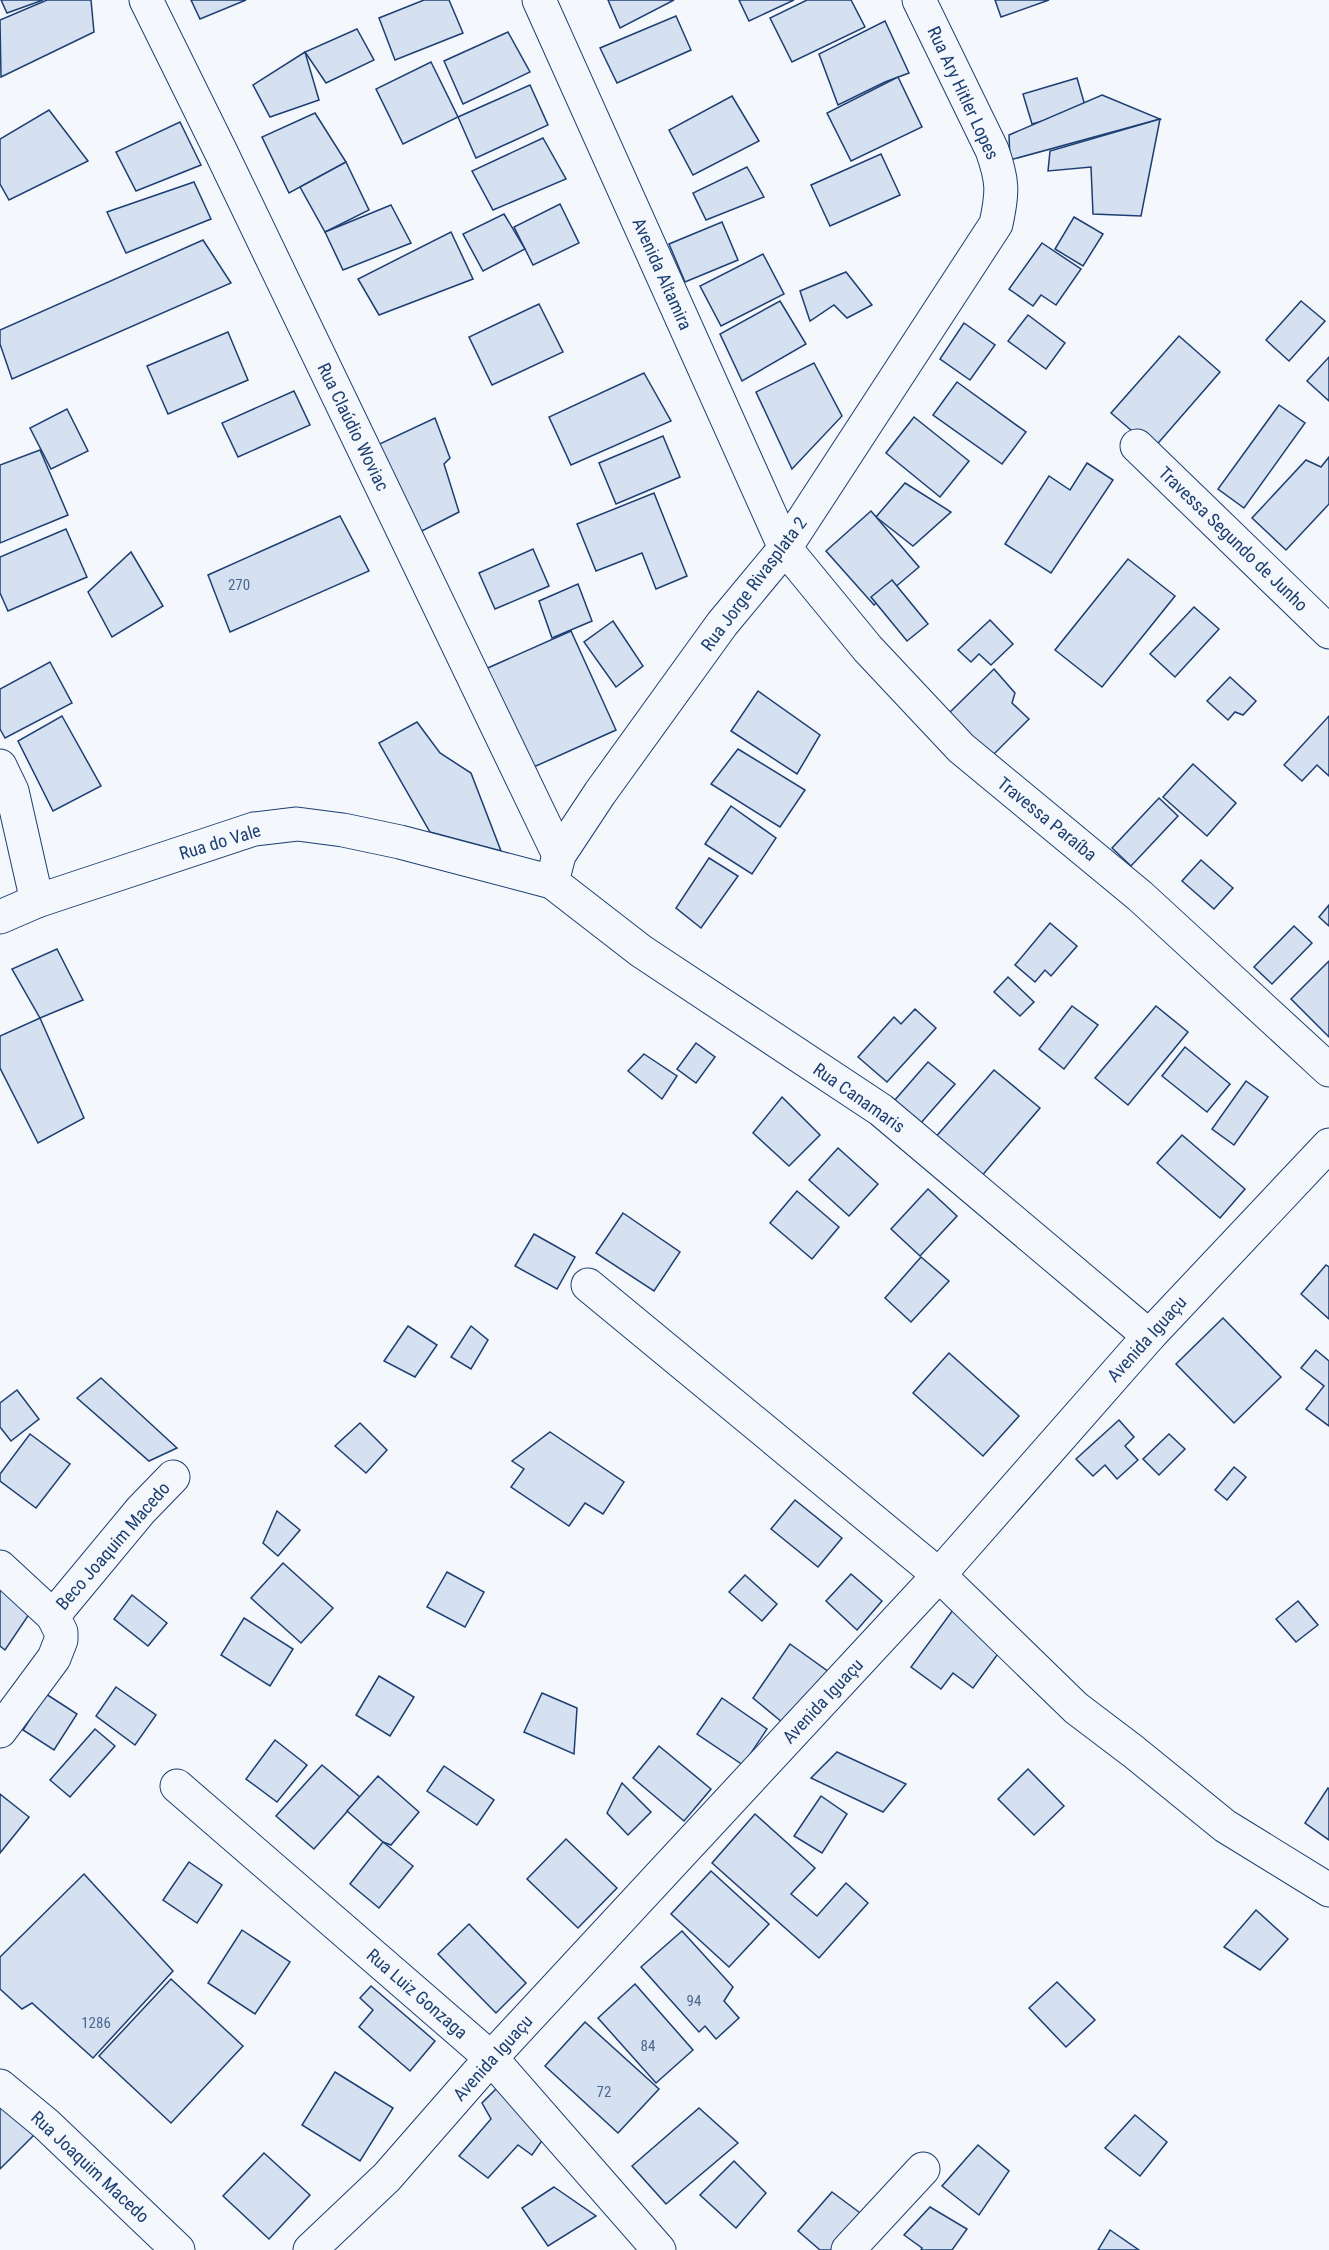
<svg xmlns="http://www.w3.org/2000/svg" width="1329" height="2250" viewBox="0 0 1329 2250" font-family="'Roboto Condensed',sans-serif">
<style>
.building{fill:#d5e0f0;stroke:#1d3f73;stroke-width:1.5}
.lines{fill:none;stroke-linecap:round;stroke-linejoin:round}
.minor-casing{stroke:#1d3f73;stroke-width:35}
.tertiary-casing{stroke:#1d3f73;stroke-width:35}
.minor{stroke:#f4f7fb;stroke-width:33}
.tertiary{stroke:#f4f7fb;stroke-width:33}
.labels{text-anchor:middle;stroke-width:4.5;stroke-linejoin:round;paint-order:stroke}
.number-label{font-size:15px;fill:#4b6792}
.street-label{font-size:18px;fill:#1d3f73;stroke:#f4f7fb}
</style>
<rect width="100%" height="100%" fill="#f4f7fb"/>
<g class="building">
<polygon points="1,0 43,0 7,13"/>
<polygon points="47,0 91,0 94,32 1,77 0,20"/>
<polygon points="191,0 246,0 200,19"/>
<polygon points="424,0 449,0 463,33 395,60 379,18"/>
<polygon points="608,0 674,0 620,28"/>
<polygon points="739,0 794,0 749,21"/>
<polygon points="807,0 851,0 865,27 792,62 770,18"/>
<polygon points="995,0 1049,0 1001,17"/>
<polygon points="676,16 691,50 617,83 600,48"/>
<polygon points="885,21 909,73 885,82 838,105 819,54"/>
<polygon points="357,29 374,60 326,83 305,52"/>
<polygon points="508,32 530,72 463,104 444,61"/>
<polygon points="305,52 319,100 270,117 253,85"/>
<polygon points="431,62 458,117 403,144 376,89"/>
<polygon points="898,77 922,127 851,161 827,113"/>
<polygon points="1077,78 1086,109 1032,124 1023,94"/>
<polygon points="530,85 548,125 476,158 458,117"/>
<polygon points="1102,95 1160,119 1010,160 1009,135"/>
<polygon points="732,96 759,141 693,175 669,130"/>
<polygon points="49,110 88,161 9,200 0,184 0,139"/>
<polygon points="315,113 346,162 289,193 262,137"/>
<polygon points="1160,119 1141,216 1093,214 1091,167 1048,171 1050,151"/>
<polygon points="180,122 201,165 136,191 116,152"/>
<polygon points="543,138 566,179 493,210 472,171"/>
<polygon points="881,154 900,195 830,226 811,185"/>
<polygon points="346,162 369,210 325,232 300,187"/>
<polygon points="747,167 764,197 706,220 693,193"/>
<polygon points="194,182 211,219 126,253 107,212"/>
<polygon points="560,204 579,243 533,265 514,227"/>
<polygon points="391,205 411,243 343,270 325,232"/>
<polygon points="504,214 525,249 483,271 463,234"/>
<polygon points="1074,217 1103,234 1083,266 1055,249"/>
<polygon points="722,222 738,260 685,282 669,244"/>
<polygon points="451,232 473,279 379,315 358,279"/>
<polygon points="203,240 231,283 12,379 0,344 0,330"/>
<polygon points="1042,243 1081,269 1056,305 1041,295 1033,306 1009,289"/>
<polygon points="763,254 784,294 721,326 700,286"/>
<polygon points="846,272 872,305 847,318 834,305 810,321 800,291"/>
<polygon points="780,301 806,344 742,381 720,334"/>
<polygon points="1301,301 1325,321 1289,361 1266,340"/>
<polygon points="539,304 563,352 492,385 469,337"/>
<polygon points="1028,315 1065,343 1046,369 1008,341"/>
<polygon points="964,323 995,345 970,380 940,359"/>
<polygon points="228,332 248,380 168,414 147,366"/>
<polygon points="1179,336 1220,372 1153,449 1111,413"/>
<polygon points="1329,357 1329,401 1307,381"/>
<polygon points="814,363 842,416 792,469 756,392"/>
<polygon points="644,373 671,421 571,465 549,417"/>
<polygon points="957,382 1026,432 1002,464 933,415"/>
<polygon points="294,391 310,425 238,457 222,423"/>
<polygon points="1279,405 1305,423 1244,508 1218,489"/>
<polygon points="67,409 88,451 51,469 30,428"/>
<polygon points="914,417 969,461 940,497 886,453"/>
<polygon points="435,418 450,458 444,464 459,512 418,533 371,448"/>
<polygon points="663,436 680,477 616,504 599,463"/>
<polygon points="40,450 68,515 0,543 0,465"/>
<polygon points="1329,457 1329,504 1286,550 1252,518 1306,460 1321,467"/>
<polygon points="1087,463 1113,480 1051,573 1005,544 1049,476 1070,490"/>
<polygon points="905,483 951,512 913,546 876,517"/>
<polygon points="654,493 687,576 656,589 642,553 596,571 577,524"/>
<polygon points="871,511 919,567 874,605 826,551"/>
<polygon points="340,516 369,571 230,632 208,575"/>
<polygon points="66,529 87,577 8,611 0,593 0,557"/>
<polygon points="533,549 549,586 495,609 479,573"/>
<polygon points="131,552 163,606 112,637 88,592"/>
<polygon points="1128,559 1175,596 1102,687 1055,650"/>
<polygon points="892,580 928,624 907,641 871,597"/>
<polygon points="578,584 592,621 552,638 539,601"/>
<polygon points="1194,607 1219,629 1175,677 1150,654"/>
<polygon points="990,620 1013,644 991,665 979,654 971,662 958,650"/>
<polygon points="613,621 643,666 616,687 584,642"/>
<polygon points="571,631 616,730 536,766 524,764 481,671"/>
<polygon points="50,662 72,703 5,738 0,729 0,689"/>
<polygon points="994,669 1015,693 1012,703 1029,719 991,757 949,713"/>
<polygon points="1230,677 1256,701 1243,715 1235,712 1228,720 1207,701"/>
<polygon points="758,691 820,735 797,774 731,731"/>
<polygon points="62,716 101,786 53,811 18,741"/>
<polygon points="1329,716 1329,776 1317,765 1302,781 1284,765"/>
<polygon points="417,722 440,753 471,773 501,851 430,832 379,743"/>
<polygon points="738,749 805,790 780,827 711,784"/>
<polygon points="1193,764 1236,803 1207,836 1163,797"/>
<polygon points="1159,798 1178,816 1131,866 1112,848"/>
<polygon points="731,806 776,838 752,874 705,844"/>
<polygon points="709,858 738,876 701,928 676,908"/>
<polygon points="1201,860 1233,888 1214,909 1182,881"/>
<polygon points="1329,905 1329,926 1319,917"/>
<polygon points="1050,923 1077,946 1051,976 1045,970 1035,982 1015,965"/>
<polygon points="1294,926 1312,943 1272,984 1254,967"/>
<polygon points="57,949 83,1000 40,1018 12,969"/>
<polygon points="1329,961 1329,1037 1291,999"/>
<polygon points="1008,977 1034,1002 1020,1016 994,992"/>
<polygon points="1072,1006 1098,1025 1064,1069 1039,1049"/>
<polygon points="1156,1006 1188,1032 1128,1105 1095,1078"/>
<polygon points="915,1009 936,1028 887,1082 858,1057 894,1017 901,1024"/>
<polygon points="40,1018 84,1118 38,1143 0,1068 0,1036"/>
<polygon points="696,1043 715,1057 696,1083 677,1069"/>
<polygon points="1185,1047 1230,1084 1207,1112 1162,1076"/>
<polygon points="644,1054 677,1076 662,1099 628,1071"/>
<polygon points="928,1062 955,1084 920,1124 894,1101"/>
<polygon points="994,1070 1040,1108 980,1178 934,1139"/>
<polygon points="1246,1081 1268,1097 1234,1145 1212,1129"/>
<polygon points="782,1097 820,1135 789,1166 753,1133"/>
<polygon points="1182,1135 1245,1189 1220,1218 1157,1163"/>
<polygon points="838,1148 878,1184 849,1216 809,1180"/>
<polygon points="928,1189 957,1216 920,1256 891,1229"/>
<polygon points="797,1191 839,1227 812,1259 770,1223"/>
<polygon points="623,1213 680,1252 654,1291 596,1253"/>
<polygon points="534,1234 575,1257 557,1289 515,1266"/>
<polygon points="921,1257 949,1281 911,1322 885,1298"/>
<polygon points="1326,1265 1329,1267 1329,1319 1301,1294"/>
<polygon points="1223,1318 1281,1377 1234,1423 1176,1364"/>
<polygon points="408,1326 437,1345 415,1377 384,1361"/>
<polygon points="471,1326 488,1340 471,1369 451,1357"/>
<polygon points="1316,1350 1329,1361 1329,1426 1306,1409 1324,1386 1301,1368"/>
<polygon points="949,1353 1019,1416 983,1456 913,1393"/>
<polygon points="101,1378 177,1448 149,1461 77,1398"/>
<polygon points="17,1390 39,1419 11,1441 0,1427 0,1403"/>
<polygon points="1119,1420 1134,1437 1125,1446 1138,1460 1117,1479 1105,1465 1093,1476 1076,1459"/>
<polygon points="360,1423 387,1450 366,1473 335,1446"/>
<polygon points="550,1432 624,1482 603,1514 585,1503 569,1526 511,1487 524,1469 512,1461"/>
<polygon points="30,1434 70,1464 36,1508 0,1481 0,1474"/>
<polygon points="1169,1434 1185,1449 1159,1475 1143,1459"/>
<polygon points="1234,1467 1246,1477 1227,1500 1215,1490"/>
<polygon points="795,1500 842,1538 818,1567 771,1529"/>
<polygon points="277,1511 300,1530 278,1556 263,1543"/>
<polygon points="283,1563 333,1608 301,1643 251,1598"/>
<polygon points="447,1572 484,1592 465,1627 427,1607"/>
<polygon points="851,1574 882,1601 857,1630 826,1601"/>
<polygon points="745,1575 777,1604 762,1621 729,1592"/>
<polygon points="0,1580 36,1604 5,1650 0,1646"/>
<polygon points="132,1595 167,1623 148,1646 114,1619"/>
<polygon points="1298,1601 1318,1625 1296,1642 1276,1619"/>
<polygon points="953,1610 1003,1647 973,1688 953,1673 941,1689 911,1667"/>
<polygon points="244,1618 293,1649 270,1686 221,1655"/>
<polygon points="790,1644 829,1672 788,1727 753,1698"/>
<polygon points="379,1676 414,1697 390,1736 356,1715"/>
<polygon points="116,1687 156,1715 135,1745 96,1716"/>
<polygon points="542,1693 577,1708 574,1754 524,1732"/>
<polygon points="46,1694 77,1714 54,1750 23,1730"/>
<polygon points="722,1698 767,1729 743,1765 697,1734"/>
<polygon points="95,1729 115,1746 70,1797 50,1780"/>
<polygon points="275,1740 307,1765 277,1802 246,1779"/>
<polygon points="659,1746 711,1789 684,1821 633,1778"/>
<polygon points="837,1752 906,1784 883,1812 811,1778"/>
<polygon points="322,1765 360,1797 314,1849 276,1816"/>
<polygon points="444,1766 494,1800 477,1825 427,1791"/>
<polygon points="1028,1769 1064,1806 1034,1835 998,1799"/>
<polygon points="378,1776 419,1812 391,1845 383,1842 347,1811"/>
<polygon points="622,1783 651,1812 628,1835 607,1813"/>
<polygon points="1328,1788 1329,1789 1329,1840 1305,1823"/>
<polygon points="0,1794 29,1817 0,1853"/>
<polygon points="821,1796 847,1814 822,1853 794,1836"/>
<polygon points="755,1814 815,1868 791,1894 817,1916 846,1883 868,1903 819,1958 712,1863"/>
<polygon points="566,1839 617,1888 578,1928 527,1879"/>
<polygon points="383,1842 413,1866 379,1908 350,1884"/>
<polygon points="189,1862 222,1885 197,1923 163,1900"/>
<polygon points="711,1871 769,1924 729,1967 671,1914"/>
<polygon points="84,1874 173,1971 93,2058 32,2003 22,2009 0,1989 0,1957"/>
<polygon points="1256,1910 1288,1939 1260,1970 1224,1947"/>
<polygon points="469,1924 526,1983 496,2013 438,1954"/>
<polygon points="242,1930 290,1962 255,2014 208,1983"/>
<polygon points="682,1931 733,1987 724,2001 739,2018 716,2039 705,2026 699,2032 641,1967"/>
<polygon points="171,1979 243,2046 171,2123 99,2056"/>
<polygon points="1057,1982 1095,2020 1066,2047 1029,2008"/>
<polygon points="635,1984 693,2050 656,2083 598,2018"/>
<polygon points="371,1986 435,2041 410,2071 359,2027 373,2010 360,1998"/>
<polygon points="585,2022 659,2089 618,2133 545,2066"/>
<polygon points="335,2072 393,2108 360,2161 302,2125"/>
<polygon points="499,2086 548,2132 532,2155 518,2145 488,2178 459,2156 491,2119 482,2103"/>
<polygon points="0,2093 38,2131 0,2169"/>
<polygon points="699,2108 738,2143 666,2204 632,2166"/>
<polygon points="1135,2115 1167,2142 1140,2176 1105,2148"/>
<polygon points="978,2145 1009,2171 979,2215 942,2186"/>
<polygon points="264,2153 310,2195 269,2239 223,2196"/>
<polygon points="734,2161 766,2193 736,2228 700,2195"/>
<polygon points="554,2187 596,2216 548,2246 522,2208"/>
<polygon points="832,2192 867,2218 839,2250 820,2250 798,2231"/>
<polygon points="930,2207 967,2229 952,2250 921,2250 922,2248 904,2235"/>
<polygon points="1110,2230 1139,2250 1098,2250"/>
</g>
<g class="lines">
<g class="minor-casing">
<g id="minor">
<polyline points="146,0 221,152 559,855"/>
<polyline points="539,0 785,548 868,649 961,748 1140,896 1329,1070"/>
<polyline points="1137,446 1329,632"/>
<polyline points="0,766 12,791 37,901"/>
<path d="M 552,882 L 559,855 L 600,793 L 722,624 L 785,548 L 996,224 C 1003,192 1003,181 992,150 L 919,0"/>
<polyline points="0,917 37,901 254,829 297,824 343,830 400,842 552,882 641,951 881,1110 1149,1336"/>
<polyline points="588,1285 939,1575 1076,1708 1134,1752 1225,1826 1329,1890"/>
<polyline points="0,1567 53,1616 61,1632 61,1640 54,1658 0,1731"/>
<polyline points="53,1616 141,1510 173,1477"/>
<polyline points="177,1786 491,2058 659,2250"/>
<polyline points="310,2250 387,2177 491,2058 939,1575 1149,1336 1329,1145"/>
<polyline points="848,2250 923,2169"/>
</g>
</g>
<g class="tertiary-casing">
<polyline id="tertiary" points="0,2086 46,2124 178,2250"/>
</g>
<use href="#minor" class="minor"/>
<use href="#tertiary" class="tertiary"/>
</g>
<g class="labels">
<g class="number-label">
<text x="239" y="590">270</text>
<text x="694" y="2006">94</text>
<text x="96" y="2028">1286</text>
<text x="648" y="2051">84</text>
<text x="604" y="2097">72</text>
</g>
<g class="street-label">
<text transform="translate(963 93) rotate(65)" y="6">Rua Ary Hitler Lopes</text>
<text transform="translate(662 274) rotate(66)" y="6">Avenida Altamira</text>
<text transform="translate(353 427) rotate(64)" y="6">Rua Claúdio Woviac</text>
<text transform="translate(1233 539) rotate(44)" y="6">Travessa Segundo de Junho</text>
<text transform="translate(754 584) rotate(-53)" y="6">Rua Jorge Rivasplata 2</text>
<text transform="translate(1047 819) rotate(39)" y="6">Travessa Paraíba</text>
<text transform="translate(220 842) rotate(-17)" y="6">Rua do Vale</text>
<text transform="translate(859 1098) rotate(35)" y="6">Rua Canamaris</text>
<text transform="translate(1147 1339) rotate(-48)" y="6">Avenida Iguaçu</text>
<text transform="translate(113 1546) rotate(-49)" y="6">Beco Joaquim Macedo</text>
<text transform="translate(823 1701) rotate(-47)" y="6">Avenida Iguaçu</text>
<text transform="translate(417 1994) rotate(41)" y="6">Rua Luiz Gonzaga</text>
<text transform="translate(493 2058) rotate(-48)" y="6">Avenida Iguaçu</text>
<text transform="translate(90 2167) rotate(43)" y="6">Rua Joaquim Macedo</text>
</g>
</g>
</svg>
